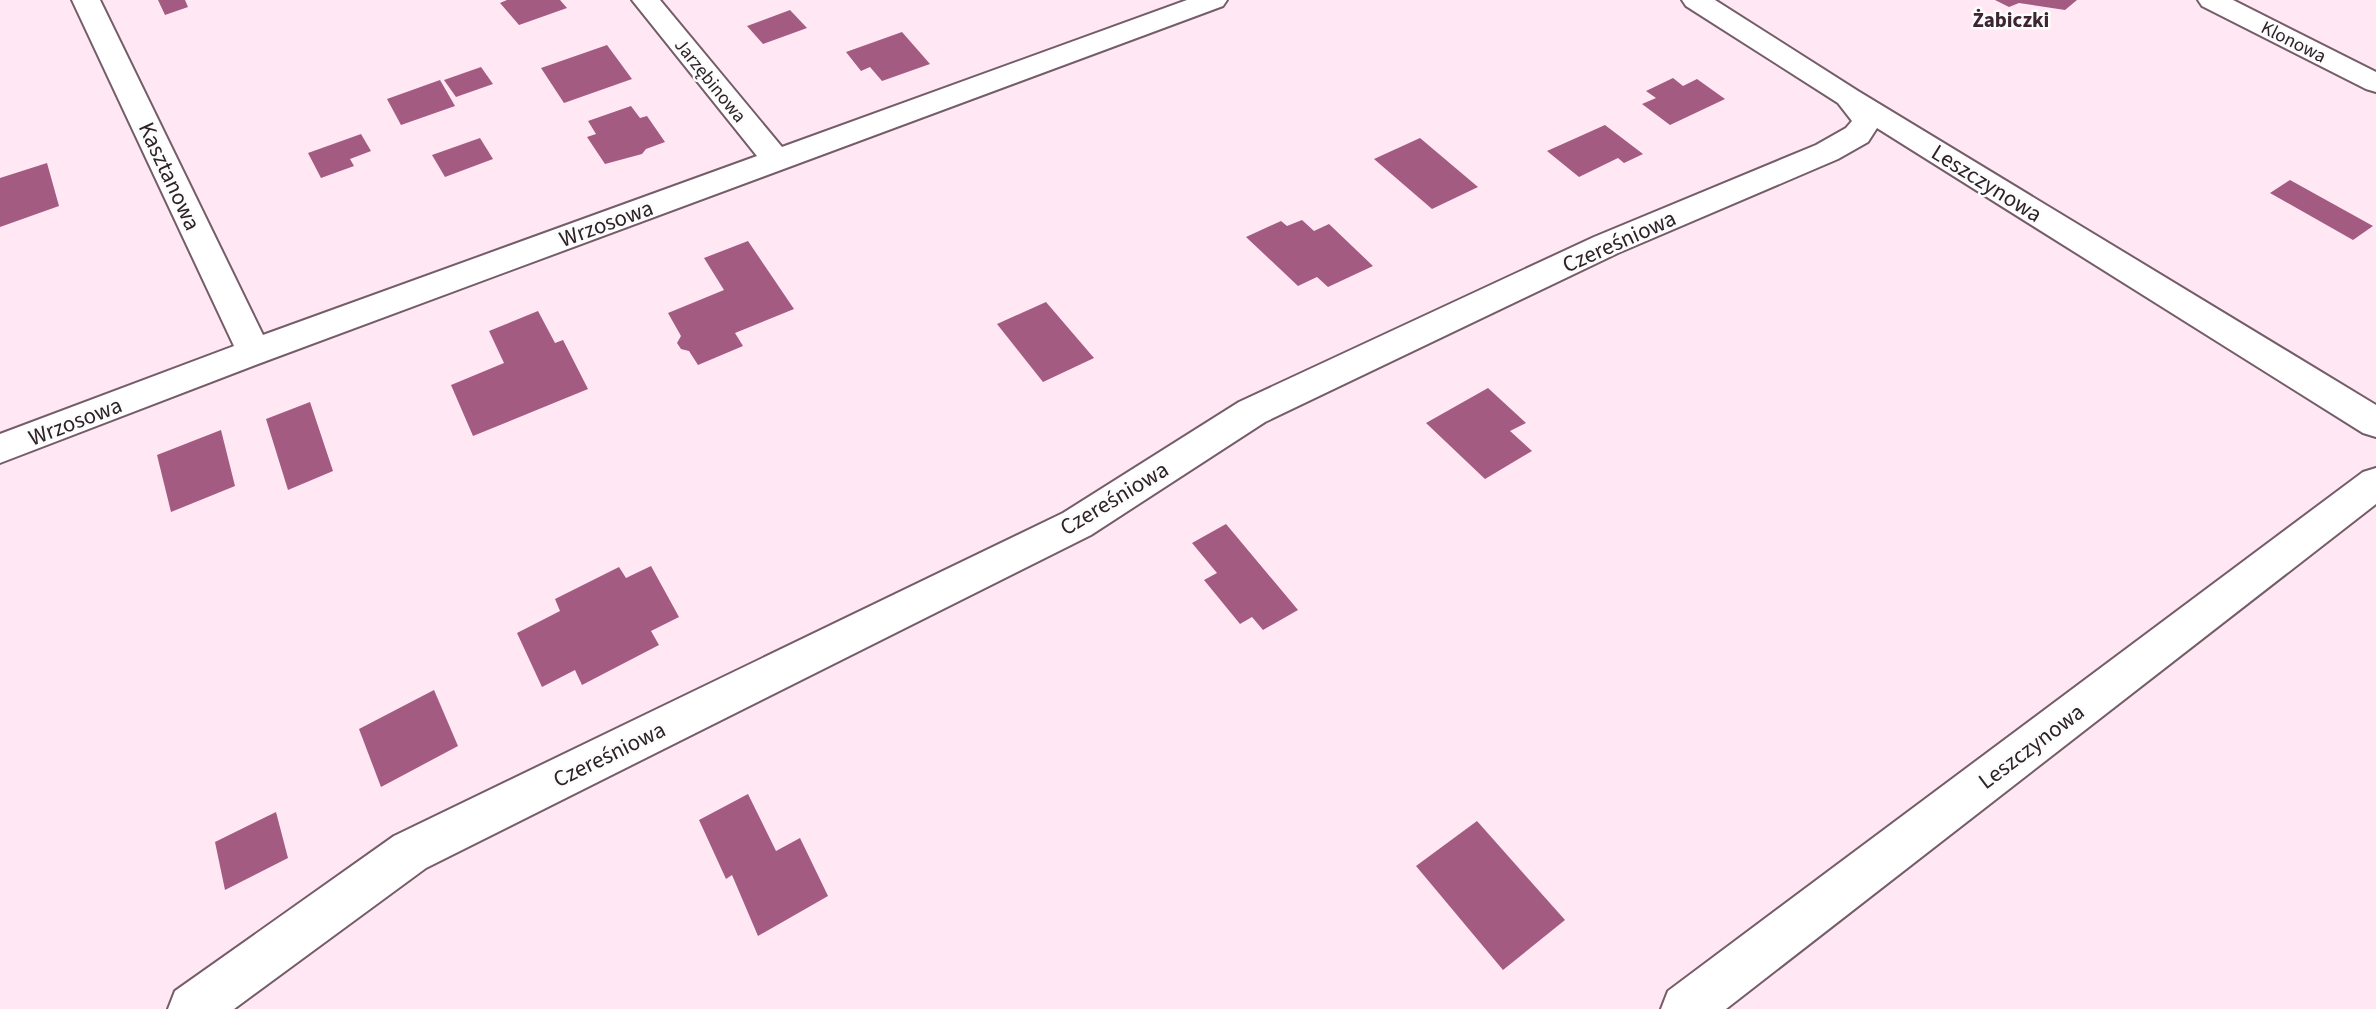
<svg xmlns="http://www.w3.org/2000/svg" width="2376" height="1009" viewBox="0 0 2376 1009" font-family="'Source Sans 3',sans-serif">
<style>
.building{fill:#a35b82}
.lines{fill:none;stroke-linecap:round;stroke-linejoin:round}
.minor-casing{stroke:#745d68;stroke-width:4}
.tertiary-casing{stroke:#745d68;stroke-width:4}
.minor{fill:#fff;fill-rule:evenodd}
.tertiary{fill:#fff;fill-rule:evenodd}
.labels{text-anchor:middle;stroke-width:5;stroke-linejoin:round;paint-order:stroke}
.far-street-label{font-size:19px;fill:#2d2227;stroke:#fcfcfc}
.far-neighbourhood-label{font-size:21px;font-weight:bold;fill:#3b2631;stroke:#fcfcfc}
.street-label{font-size:23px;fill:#2d2227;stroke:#fcfcfc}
</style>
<rect width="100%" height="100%" fill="#ffe8f3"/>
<g class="building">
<polygon points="158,0 185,0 188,7 165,15"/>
<polygon points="507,0 560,0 567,8 519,25 500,3"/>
<polygon points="1995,0 2077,0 2065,10 2019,3 2009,7"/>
<polygon points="790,10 807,28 763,44 747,26"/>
<polygon points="902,32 930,64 882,81 870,67 861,71 846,52"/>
<polygon points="607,45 632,79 564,103 541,68"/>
<polygon points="481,67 493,84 456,97 444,80"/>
<polygon points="1673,78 1683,86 1697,79 1725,99 1670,125 1642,104 1656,98 1646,91"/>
<polygon points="440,80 455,106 401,125 387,99"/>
<polygon points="631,106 640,118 647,116 665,142 646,149 642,154 605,164 587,137 596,134 588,121"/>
<polygon points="1605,125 1643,154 1624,163 1618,158 1579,177 1547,151"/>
<polygon points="361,134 371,151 350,159 354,166 321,178 308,153"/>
<polygon points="480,138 493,159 445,177 432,155"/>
<polygon points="1420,138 1478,187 1432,209 1374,159"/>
<polygon points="47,163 59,206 0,227 0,178"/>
<polygon points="2290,180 2373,226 2353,240 2270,193"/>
<polygon points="1302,220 1314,231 1329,224 1373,266 1328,287 1317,277 1298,286 1246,237 1281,221 1287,226"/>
<polygon points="748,241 794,309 735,333 743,346 698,365 689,351 681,349 677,343 681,336 668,313 724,290 704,258"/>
<polygon points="1046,302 1094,358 1043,382 997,324"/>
<polygon points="538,311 555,343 563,340 588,389 473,436 451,385 504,363 489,331"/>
<polygon points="1488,388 1526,423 1510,431 1532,451 1485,479 1426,423"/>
<polygon points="310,402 333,471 288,490 266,419"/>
<polygon points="221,430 235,486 171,512 157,455"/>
<polygon points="1226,524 1298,610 1263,630 1252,617 1240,624 1204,580 1217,573 1192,543"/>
<polygon points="651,566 679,617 651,631 659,645 582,685 575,670 542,687 517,633 560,611 555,599 619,567 626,578"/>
<polygon points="434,690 458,746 381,787 359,729"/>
<polygon points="748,794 776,851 800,838 828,896 758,936 732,875 726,879 699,820"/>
<polygon points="276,812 288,858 225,890 215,842"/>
<polygon points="1477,821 1565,920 1503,970 1416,866"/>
</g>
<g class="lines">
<g class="minor-casing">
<g id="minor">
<polygon points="72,0 100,0 263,335 757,156 632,0 660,0 782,147 1187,0 1227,0 1223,6 266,361 0,463 0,434 234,346"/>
<polygon points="1682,0 1715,0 1858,91 2376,405 2376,437 2363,433 1877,128 1868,142 1838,159 1618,253 1265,422 1091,535 426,868 234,1009 168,1009 175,991 394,836 1063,513 1239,402 1594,237 1816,145 1846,128 1852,121 1838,103 1686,6"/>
<polygon points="2376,468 2376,504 1726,1009 1661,1009 1668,991 2363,472"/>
</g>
</g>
<g class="tertiary-casing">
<polygon id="tertiary" points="2198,0 2233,0 2376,72 2376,92 2366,89 2202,6"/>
</g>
<use href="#minor" class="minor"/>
<use href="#tertiary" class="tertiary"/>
</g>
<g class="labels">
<g class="far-street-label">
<text transform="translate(2294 41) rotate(27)" y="7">Klonowa</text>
<text transform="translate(711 80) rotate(51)" y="7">Jarzębinowa</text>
</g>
<g class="far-neighbourhood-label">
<text x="2011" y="27">Żabiczki</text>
</g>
<g class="street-label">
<text transform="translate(170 176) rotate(65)" y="8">Kasztanowa</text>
<text transform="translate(1987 183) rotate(32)" y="8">Leszczynowa</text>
<text transform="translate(606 223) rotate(-20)" y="8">Wrzosowa</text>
<text transform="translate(1619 241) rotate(-24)" y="8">Czereśniowa</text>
<text transform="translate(75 421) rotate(-21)" y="8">Wrzosowa</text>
<text transform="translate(1114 498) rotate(-31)" y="8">Czereśniowa</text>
<text transform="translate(2031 746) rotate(-37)" y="8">Leszczynowa</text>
<text transform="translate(609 754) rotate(-26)" y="8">Czereśniowa</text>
</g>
</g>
</svg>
